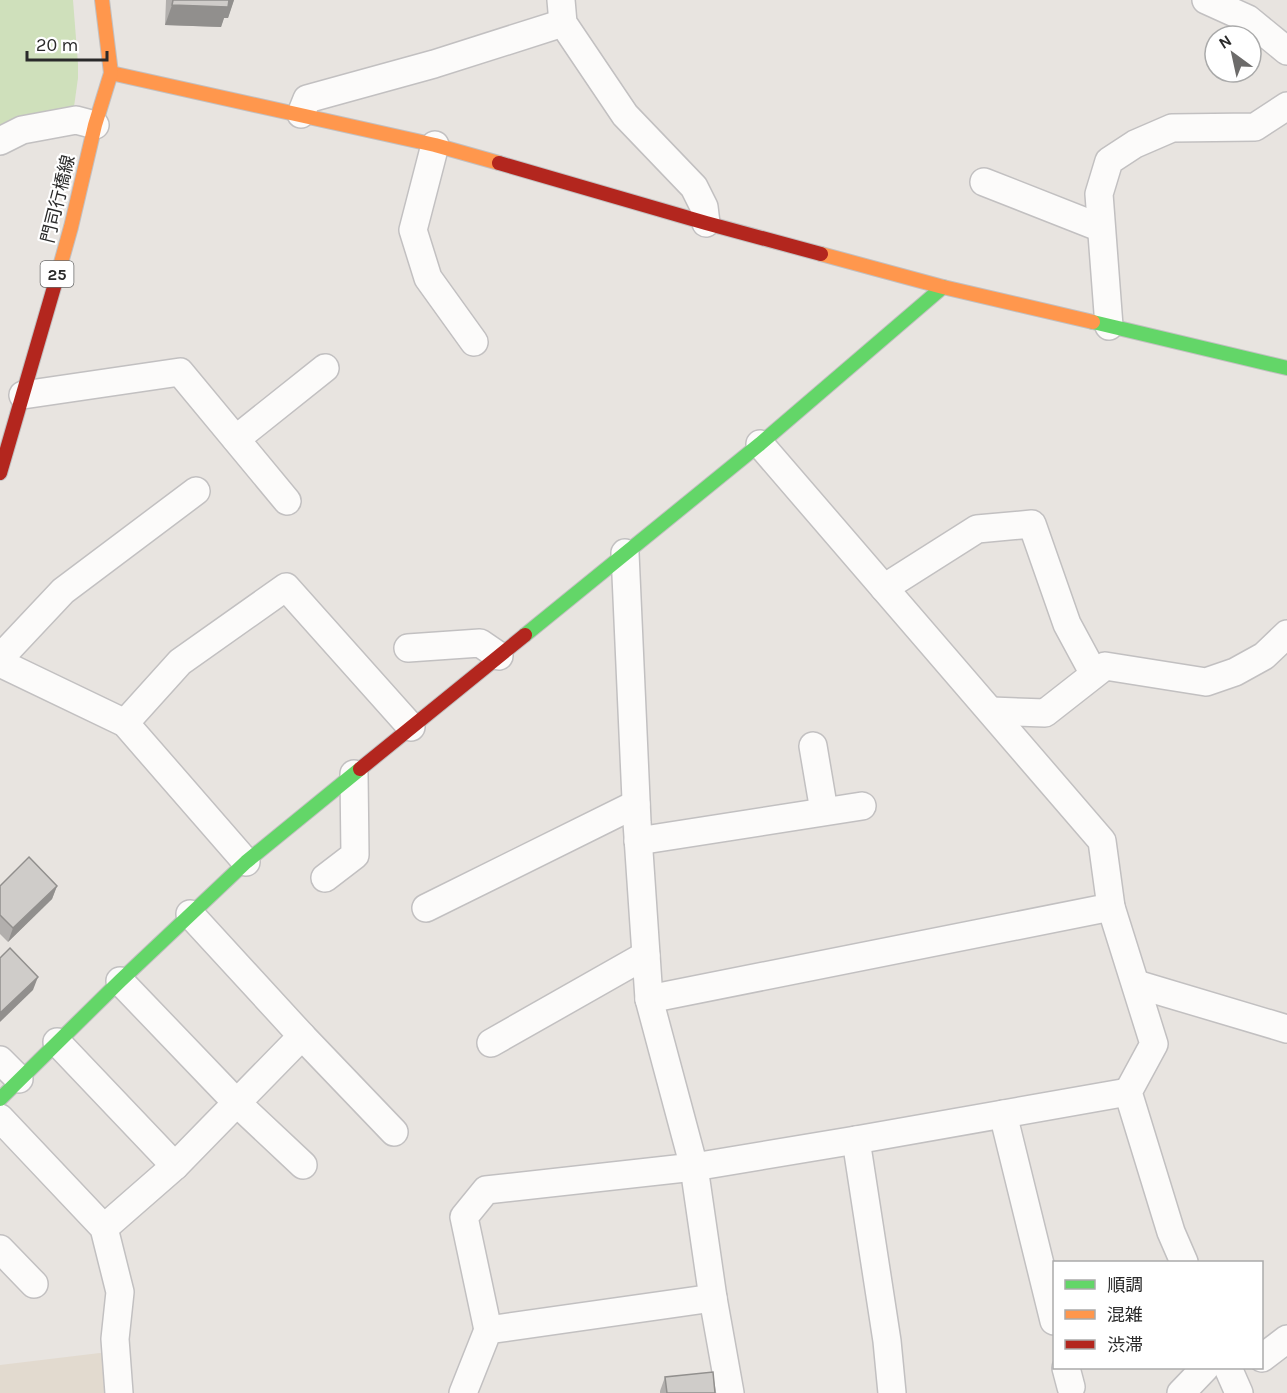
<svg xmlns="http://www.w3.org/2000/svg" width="1287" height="1393" viewBox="0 0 1287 1393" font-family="Karla,'Noto Sans JP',sans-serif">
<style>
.education{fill:#e2dacf}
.green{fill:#cfe0bb}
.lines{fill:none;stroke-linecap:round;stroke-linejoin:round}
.street-casing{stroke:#c2c0c1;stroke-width:30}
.fast-casing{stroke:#c2c0c1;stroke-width:16}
.slow-casing{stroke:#c2c0c1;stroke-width:16}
.jam-casing{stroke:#c2c0c1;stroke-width:16}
.street{stroke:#fcfbfa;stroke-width:27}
.fast{stroke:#63d668;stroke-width:14}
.slow{stroke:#ff974d;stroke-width:14}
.jam{stroke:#b3261e;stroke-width:14}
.wall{fill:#b2afad}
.shaded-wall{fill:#918f8d}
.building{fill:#cfccc9;stroke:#918f8d;stroke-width:1.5}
.labels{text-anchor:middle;stroke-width:4.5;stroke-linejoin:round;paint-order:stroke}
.shield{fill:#fff;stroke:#6a6a6a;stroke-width:1.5}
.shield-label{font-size:16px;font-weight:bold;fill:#2a2a2a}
.street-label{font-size:18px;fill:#2a2a2a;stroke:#fff}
</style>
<rect width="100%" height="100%" fill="#e8e4e0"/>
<polygon class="education" points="108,1352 111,1393 0,1393 0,1365"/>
<polygon class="green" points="0,0 73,0 78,64 78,78 73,114 0,134"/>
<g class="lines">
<g class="street-casing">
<g id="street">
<polyline points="561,0 563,23 625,115 694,187 704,207 706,223"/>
<polyline points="1206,0 1248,19 1287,51"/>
<polyline points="301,114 307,99 434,64 563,23"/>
<polyline points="0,141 22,130 76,120 95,125"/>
<polyline points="435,145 413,230 428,278 474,342"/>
<polyline points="984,182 1101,228"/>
<polyline points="1109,326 1099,194 1109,161 1135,144 1172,128 1255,127 1287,106"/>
<polyline points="23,395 180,372 287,501"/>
<polyline points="236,439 325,368"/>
<polyline points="760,444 1102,841 1111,907 1154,1044 1128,1092 1171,1232 1184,1262"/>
<polyline points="625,553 637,822 649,999 694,1167 713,1298 730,1393"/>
<polyline points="884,588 977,529 1032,524 1067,624 1094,674"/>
<polyline points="408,648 480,643 499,656"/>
<polyline points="0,658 63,591 196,491"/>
<polyline points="0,663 125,723 246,862"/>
<polyline points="991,711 1045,713 1105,666 1206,682 1235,672 1264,656 1287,634"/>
<polyline points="125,723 180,662 286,587 411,727"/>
<polyline points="813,746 824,811"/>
<polyline points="638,841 862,806"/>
<polyline points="325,878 355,855 354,774"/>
<polyline points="426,908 636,804"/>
<polyline points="120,981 237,1103 303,1165"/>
<polyline points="1136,984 1287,1029"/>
<polyline points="649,999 1111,907"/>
<polyline points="302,1036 394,1132"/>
<polyline points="57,1042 175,1166"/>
<polyline points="491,1043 646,955"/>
<polyline points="0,1060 19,1079"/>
<polyline points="1003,1114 1054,1321"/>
<polyline points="0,1118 104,1228 120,1292 115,1339 119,1393"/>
<polyline points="856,1140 1128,1092"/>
<polyline points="104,1228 175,1166 302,1036 190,914"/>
<polyline points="0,1249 34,1284"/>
<polyline points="488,1330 464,1217 486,1190 694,1167 856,1140 887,1341 892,1393"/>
<polyline points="1262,1358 1287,1339"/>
<polyline points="1066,1368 1071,1387"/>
<polyline points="1228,1368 1239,1393"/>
<polyline points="463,1393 488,1330 713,1298"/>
<polyline points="1181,1393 1205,1368"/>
</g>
</g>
<g class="fast-casing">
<g id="fast">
<polyline points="1093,322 1287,368"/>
<polyline points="525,635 760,444 943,287"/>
<polyline points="0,1099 120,981 246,862 360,769"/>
</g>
</g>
<g class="slow-casing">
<g id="slow">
<polyline points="111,73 435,145 499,163"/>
<polyline points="821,254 943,287 1093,322"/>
<polyline points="59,270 71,227 95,125 111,73 102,0"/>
</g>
</g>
<g class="jam-casing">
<g id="jam">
<polyline points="499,163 706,223 821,254"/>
<polyline points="0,473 59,270"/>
<polyline points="360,769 525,635"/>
</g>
</g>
<use href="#street" class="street"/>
<use href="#fast" class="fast"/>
<use href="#slow" class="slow"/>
<use href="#jam" class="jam"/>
</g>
<g class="wall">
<polygon points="166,0 234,0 228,18 224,18 221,27 165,25"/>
<polygon points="0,886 57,886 52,899 8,942 0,934"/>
<polygon points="665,1377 715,1393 660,1393 660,1391"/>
</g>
<g class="shaded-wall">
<polygon points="228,0 234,0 228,18 224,18 221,27 165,25 172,5"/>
<polygon points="57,886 52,899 8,942 13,928"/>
<polygon points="38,977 33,990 0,1022 0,1013"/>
</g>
<g class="building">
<polygon points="173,0 229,0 228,7 172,5"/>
<polygon points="29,857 57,886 13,928 0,915 0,886"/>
<polygon points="10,948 38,977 0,1013 0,958"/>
<polygon points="713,1372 715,1393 667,1393 665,1377"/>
</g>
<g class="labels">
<rect class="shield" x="40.5" y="261" width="33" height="26" rx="4.5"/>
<g class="shield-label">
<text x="57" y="280">25</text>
</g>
<g class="street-label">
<text transform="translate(58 199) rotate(-76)" y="6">門司行橋線</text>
</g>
</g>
<rect x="1053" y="1261" width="210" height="108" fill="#ffffff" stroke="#aaaaaa" stroke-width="1.5"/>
<rect x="1065" y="1280" width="30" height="9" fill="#63d668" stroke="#aaaaaa" stroke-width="1.5"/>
<text x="1107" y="1291" font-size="18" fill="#2a2a2a">順調</text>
<rect x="1065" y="1310" width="30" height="9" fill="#ff974d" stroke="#aaaaaa" stroke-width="1.5"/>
<text x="1107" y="1321" font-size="18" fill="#2a2a2a">混雑</text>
<rect x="1065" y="1340" width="30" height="9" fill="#b3261e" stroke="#aaaaaa" stroke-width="1.5"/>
<text x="1107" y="1351" font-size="18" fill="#2a2a2a">渋滞</text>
<g transform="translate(1233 54) rotate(327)"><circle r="28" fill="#ffffff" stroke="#aaaaaa" stroke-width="1.5"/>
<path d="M0-4.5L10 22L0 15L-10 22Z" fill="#6c6b6a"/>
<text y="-9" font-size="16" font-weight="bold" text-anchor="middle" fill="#2a2a2a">N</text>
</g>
<path d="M27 51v9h80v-9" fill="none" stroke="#2a2a2a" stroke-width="3"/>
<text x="36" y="51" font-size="18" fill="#2a2a2a" stroke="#ffffff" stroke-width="4.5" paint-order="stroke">20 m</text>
</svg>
